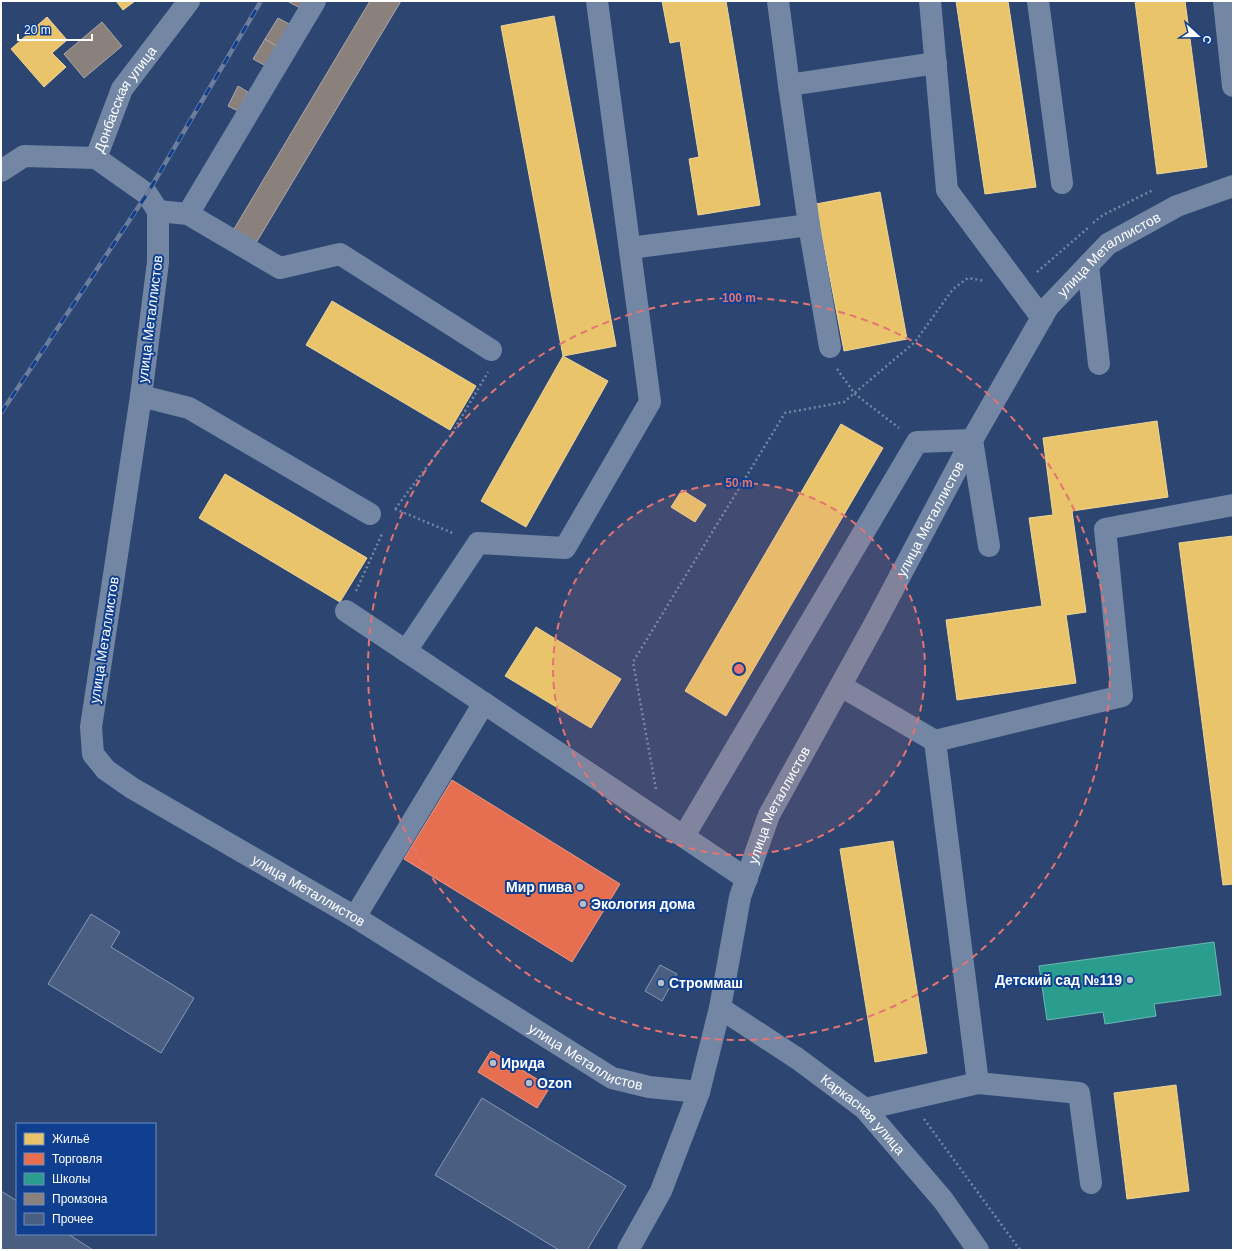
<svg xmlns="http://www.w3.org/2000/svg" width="1234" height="1251" viewBox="0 0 1234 1251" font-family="Arial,sans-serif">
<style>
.homes{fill:#e9c46a;stroke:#f0d697}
.shops{fill:#e76f51;stroke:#ee9a85}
.schools{fill:#2a9d8f;stroke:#6abab1}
.industry{fill:#8a817c;stroke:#ada7a3}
.building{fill:#495e81;stroke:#8898b3}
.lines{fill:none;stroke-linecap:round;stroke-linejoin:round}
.path{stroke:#7387a5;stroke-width:2.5;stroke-dasharray:2 3;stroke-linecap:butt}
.minor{stroke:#7387a5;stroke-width:22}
.major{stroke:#7386a3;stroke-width:22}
.rail-casing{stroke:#6c7d9c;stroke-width:4.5}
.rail{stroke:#0f3f8e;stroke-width:3;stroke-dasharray:9;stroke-linecap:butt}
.ring{fill:none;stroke:#e47373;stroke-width:2;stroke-dasharray:7 5}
.poi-dot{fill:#b5becd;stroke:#0f3f8e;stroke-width:1.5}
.labels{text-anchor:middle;stroke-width:4;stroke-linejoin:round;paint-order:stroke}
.street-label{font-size:14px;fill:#fff;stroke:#0f3f8e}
.poi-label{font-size:14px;font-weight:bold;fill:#fff;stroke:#0f3f8e;text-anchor:start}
.centre{fill:#e47373;stroke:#0f3f8e;stroke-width:2}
.ring-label{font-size:12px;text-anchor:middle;font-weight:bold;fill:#e47373;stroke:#0f3f8e;stroke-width:4;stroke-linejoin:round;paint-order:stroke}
</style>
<rect width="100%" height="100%" fill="#2c4671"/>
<g class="homes">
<polygon points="116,1 135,1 123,10"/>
<polygon points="662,1 726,1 760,205 698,215 689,159 699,157 680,41 670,43"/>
<polygon points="956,1 1008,1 1036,187 985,194"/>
<polygon points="1135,1 1185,1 1207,167 1157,174"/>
<polygon points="554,16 616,346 563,356 501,26"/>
<polygon points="47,17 67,40 52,53 66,67 44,87 11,49"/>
<polygon points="880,192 907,339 844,351 816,204"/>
<polygon points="332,301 476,386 450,430 306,345"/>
<polygon points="563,356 608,381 526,527 481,501"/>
<polygon points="1157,421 1168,497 1072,511 1086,612 1066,615 1076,683 957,700 946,620 1042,606 1029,518 1053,515 1043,438"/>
<polygon points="841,424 883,448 726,716 685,691"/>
<polygon points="225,474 367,558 340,602 199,518"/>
<polygon points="682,490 706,505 695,522 671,507"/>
<polygon points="1233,536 1233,884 1223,885 1179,543"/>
<polygon points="536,627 621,679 591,728 505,676"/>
<polygon points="893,841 927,1053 875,1062 840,849"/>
<polygon points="1176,1085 1189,1191 1127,1199 1114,1093"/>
</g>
<g class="shops">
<polygon points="452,780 620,884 572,962 404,859"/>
<polygon points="491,1051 550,1087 537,1108 478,1072"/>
</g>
<polygon class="schools" points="1214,942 1221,995 1154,1004 1156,1016 1105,1024 1103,1012 1047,1020 1039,966"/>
<g class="industry">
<polygon points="287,1 304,1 300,8"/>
<polygon points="370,1 401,1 256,243 234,229"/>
<polygon points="278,18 291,25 278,47 265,39"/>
<polygon points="102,22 122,46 84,78 64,54"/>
<polygon points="265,39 278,47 266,66 253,59"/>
<polygon points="238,86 248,92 238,111 228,106"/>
</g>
<g class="building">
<polygon points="91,914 120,932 111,947 194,998 161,1053 48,984"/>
<polygon points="660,965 677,974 662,1001 645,991"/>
<polygon points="482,1098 626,1186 587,1250 559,1250 435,1175"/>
<polygon points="1,1191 17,1201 17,1234 68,1234 93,1250 1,1250"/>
</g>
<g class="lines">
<g class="path">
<polyline points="1093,223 1103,215 1153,190"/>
<polyline points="1037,272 1088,228"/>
<polyline points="837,369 855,394 899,428"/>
<polyline points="395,509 451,435 488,372"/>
<polyline points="395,509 455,534"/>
<polyline points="356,591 382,534"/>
<polyline points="656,789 633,662 785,413 844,402 915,342 953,289 968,278 985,281"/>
<polyline points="924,1119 1020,1250"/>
</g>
<g class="minor">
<polyline points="597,1 650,402 565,548 478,543 406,651 747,879"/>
<polyline points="778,1 789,85 936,63"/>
<polyline points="930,1 947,190 1042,318"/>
<polyline points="1038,1 1062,183"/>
<polyline points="1224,1 1233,86"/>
<path id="s1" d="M 96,158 L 147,194 L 158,211 L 158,262 L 141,396 L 91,727 L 93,754 L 106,770 L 132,788 L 355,917 L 612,1078 L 649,1087 L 699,1092"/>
<path id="s2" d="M 96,158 L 122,89 L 189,1"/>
<polyline points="1,171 24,156 96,158"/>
<polyline points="158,211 188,214 280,268 340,254 491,350"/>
<polyline points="188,214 315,1"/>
<polyline points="809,225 830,347"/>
<polyline points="630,248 809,225 789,85"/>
<polyline points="1088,265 1099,364"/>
<polyline points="141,396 189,408 370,514"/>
<polyline points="346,611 406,651"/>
<polyline points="841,686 935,741"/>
<polyline points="684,836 917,442 972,440 989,546"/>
<polyline points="355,917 484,703"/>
<polyline points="978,1083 1079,1093 1091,1183"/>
<polyline points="865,1109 978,1083 935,741 1122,696 1105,529 1233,505"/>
</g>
<g class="major">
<path id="s3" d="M 720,1008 L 798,1059 L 865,1109 L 943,1200 L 978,1250"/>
<path id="s4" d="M 628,1250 L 661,1191 L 699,1092 L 720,1008 L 740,897 L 769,815 L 874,625 L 972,440 L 1048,307 L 1108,244 L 1177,206 L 1233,186"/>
</g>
<g class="rail-casing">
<polyline id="rail" points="1,413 147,194 261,1"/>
</g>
<use href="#rail" class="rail"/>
</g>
<circle cx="739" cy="669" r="186" fill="#e47373" fill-opacity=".12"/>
<g class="ring">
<circle cx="739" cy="669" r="186"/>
<circle cx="739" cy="669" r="371"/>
</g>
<g class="poi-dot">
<circle cx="580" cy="887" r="4"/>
<circle cx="583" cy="904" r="4"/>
<circle cx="1130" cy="980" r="4"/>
<circle cx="661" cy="983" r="4"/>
<circle cx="493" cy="1063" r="4"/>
<circle cx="529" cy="1083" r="4"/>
</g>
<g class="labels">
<g class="street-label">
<text dy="5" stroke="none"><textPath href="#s2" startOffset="66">Донбасская улица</textPath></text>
<text dy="5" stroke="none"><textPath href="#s4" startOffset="1121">улица Металлистов</textPath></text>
<text transform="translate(150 319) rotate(-83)" y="5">улица Металлистов</text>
<text dy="5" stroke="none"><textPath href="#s4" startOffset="797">улица Металлистов</textPath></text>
<text transform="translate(104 640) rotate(-81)" y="5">улица Металлистов</text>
<text dy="5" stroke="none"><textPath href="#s4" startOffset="473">улица Металлистов</textPath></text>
<text dy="5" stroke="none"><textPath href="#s1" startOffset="887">улица Металлистов</textPath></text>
<text dy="5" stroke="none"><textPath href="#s1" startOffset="1211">улица Металлистов</textPath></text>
<text dy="5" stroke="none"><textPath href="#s3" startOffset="179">Каркасная улица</textPath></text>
</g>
<g class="poi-label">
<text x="572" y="892" text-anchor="end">Мир пива</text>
<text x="591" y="909">Экология дома</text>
<text x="1122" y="985" text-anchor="end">Детский сад №119</text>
<text x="669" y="988">Строммаш</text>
<text x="501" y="1068">Ирида</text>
<text x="537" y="1088">Ozon</text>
</g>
</g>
<circle cx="739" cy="669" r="6" class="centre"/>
<g class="ring-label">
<text x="739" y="302">100 m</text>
<text x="739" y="487">50 m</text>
</g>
<rect width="1234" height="1251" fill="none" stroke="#ffffff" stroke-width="4"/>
<rect x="16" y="1123" width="140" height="112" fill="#0f3f8e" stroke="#6f8cbb"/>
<rect x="24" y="1133" width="20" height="12" fill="#e9c46a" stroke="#6f8cbb"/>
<text x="52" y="1143" font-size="12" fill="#ffffff">Жильё</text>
<rect x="24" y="1153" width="20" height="12" fill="#e76f51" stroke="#6f8cbb"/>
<text x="52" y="1163" font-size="12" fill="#ffffff">Торговля</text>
<rect x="24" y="1173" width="20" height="12" fill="#2a9d8f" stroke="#6f8cbb"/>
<text x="52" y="1183" font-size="12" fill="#ffffff">Школы</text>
<rect x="24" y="1193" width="20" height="12" fill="#8a817c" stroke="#6f8cbb"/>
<text x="52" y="1203" font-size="12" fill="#ffffff">Промзона</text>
<rect x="24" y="1213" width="20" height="12" fill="#495e81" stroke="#6f8cbb"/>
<text x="52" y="1223" font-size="12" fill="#ffffff">Прочее</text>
<g transform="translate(1198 36) rotate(111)" stroke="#0f3f8e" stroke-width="3" paint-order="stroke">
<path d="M0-3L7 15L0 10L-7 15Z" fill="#ffffff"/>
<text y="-6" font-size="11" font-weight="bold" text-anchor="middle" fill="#ffffff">С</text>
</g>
<path d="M18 34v6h74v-6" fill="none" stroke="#ffffff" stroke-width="2"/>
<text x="24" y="34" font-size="12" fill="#ffffff" stroke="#0f3f8e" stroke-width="3" paint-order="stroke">20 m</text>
</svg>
